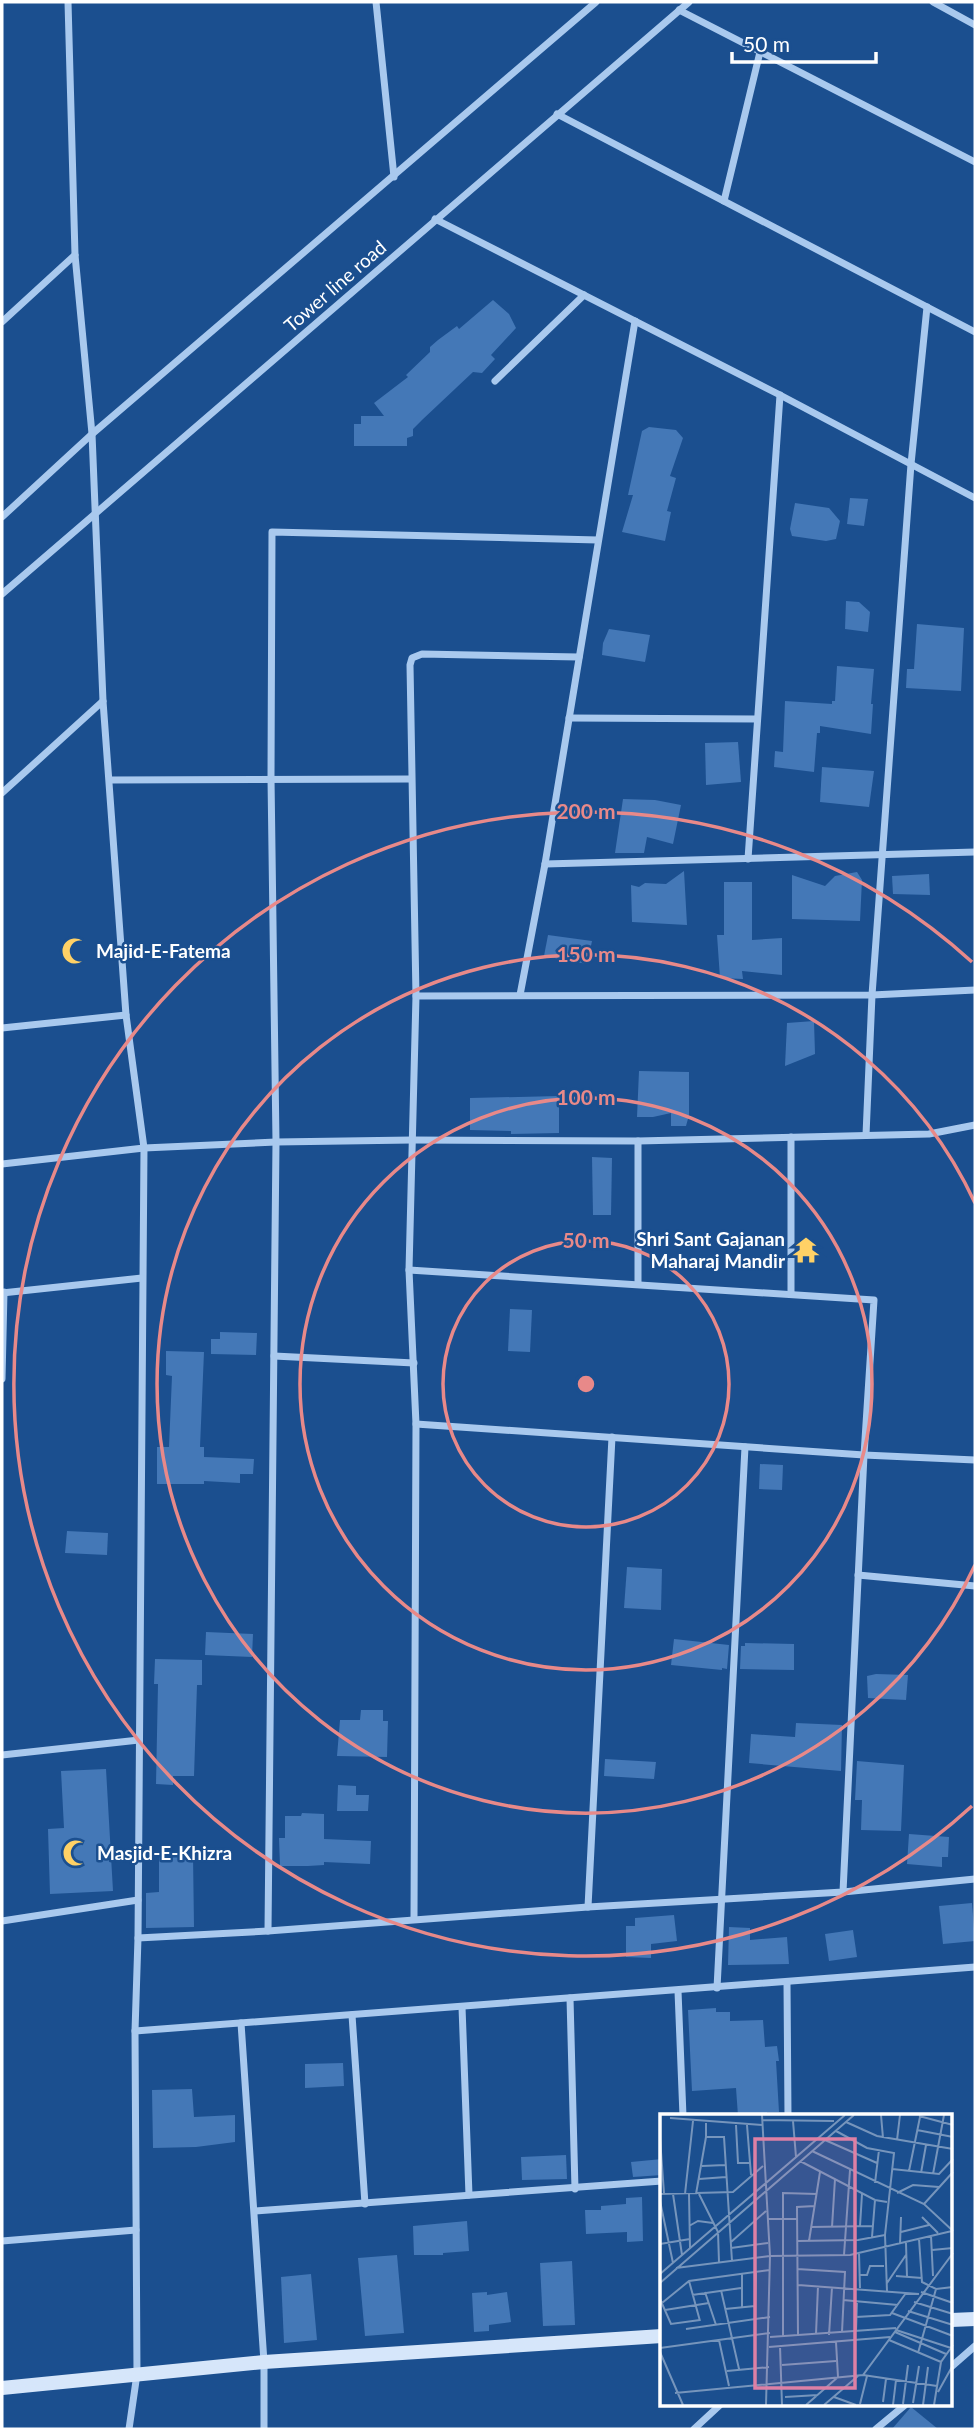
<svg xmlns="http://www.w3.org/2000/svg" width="977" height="2431" viewBox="0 0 977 2431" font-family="Lato,sans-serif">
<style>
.building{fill:#4478b7}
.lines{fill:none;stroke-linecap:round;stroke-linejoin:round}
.street{stroke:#a9c9ee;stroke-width:7}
.secondary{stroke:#d6e6fa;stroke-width:14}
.ring{fill:none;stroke:#e88989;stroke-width:3.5}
.labels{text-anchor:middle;stroke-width:5;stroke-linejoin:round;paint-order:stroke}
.street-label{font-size:19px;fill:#fff;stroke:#1b4f8f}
.poi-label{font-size:19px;font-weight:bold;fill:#fff;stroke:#1b4f8f;text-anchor:start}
.inset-road{fill:none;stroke:#7695bc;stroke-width:2}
.view{fill:#dd80a5;fill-opacity:0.15;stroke:#dd80a5;stroke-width:3.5}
.inset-edge{fill:none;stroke:#fff;stroke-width:3.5}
.centre{fill:#e88989;stroke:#1b4f8f;stroke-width:3.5}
.ring-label{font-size:21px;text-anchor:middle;font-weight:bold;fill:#e88989;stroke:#1b4f8f;stroke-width:5;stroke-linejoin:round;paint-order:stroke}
</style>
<rect width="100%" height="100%" fill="#1b4f8f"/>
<g class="building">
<polygon points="493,300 509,314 516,328 491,355 495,359 482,373 473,372 422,420 413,429 413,436 407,438 407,446 354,446 354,424 361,424 361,416 384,416 374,403 408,377 406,375 430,352 430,347 438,340 457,326 459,329"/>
<polygon points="649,427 676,430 683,438 670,476 676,478 667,511 671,512 665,541 622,532 633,495 628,495 642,431"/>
<polygon points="850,498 868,499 864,526 847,524"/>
<polygon points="795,503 829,508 840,521 836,539 826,541 792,536 790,529"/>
<polygon points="846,601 859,602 870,612 868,632 845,629"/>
<polygon points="917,624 964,628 961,691 906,688 907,669 914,669"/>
<polygon points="609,629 650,635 645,662 602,655 603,643"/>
<polygon points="837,666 874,669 871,704 873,704 871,734 820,726 820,733 817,733 814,772 774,767 775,751 783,752 785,701 832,704 832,701 835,701"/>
<polygon points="738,742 741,782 706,785 705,743"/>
<polygon points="822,767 874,771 869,807 820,802"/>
<polygon points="623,799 655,800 681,805 673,844 647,837 644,853 615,853"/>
<polygon points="684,871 687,925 632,922 631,885 639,887 645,883 666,884"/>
<polygon points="857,872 862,880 860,921 792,919 792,875 825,886 835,876"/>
<polygon points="929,874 930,895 893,894 892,876"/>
<polygon points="724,882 752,882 752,940 782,938 782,975 742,971 743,979 720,978 717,935 724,935"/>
<polygon points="548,935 592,941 587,964 544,956"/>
<polygon points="814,1021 815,1054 785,1066 787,1023"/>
<polygon points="639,1071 689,1072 689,1115 686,1126 671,1126 671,1113 653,1117 637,1117"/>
<polygon points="559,1096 559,1133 511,1134 511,1131 470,1130 470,1098"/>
<polygon points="592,1157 612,1158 611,1215 593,1215"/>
<polygon points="510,1309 532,1310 530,1352 508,1351"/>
<polygon points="220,1332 257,1333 256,1355 211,1354 211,1339 220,1339"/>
<polygon points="166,1351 204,1352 200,1447 204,1447 204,1457 254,1459 253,1474 240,1474 240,1483 204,1481 204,1484 157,1484 157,1447 169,1447 172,1376 166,1375"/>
<polygon points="760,1464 783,1465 782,1490 759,1489"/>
<polygon points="67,1531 108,1533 107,1555 65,1553"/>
<polygon points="627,1567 662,1569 661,1610 624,1608"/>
<polygon points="206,1632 253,1634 252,1657 205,1655"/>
<polygon points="674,1639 729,1645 727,1669 722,1668 722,1670 671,1665"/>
<polygon points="745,1643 794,1644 794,1670 740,1669 741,1646 745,1646"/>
<polygon points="155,1659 202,1660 202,1685 197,1685 194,1776 173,1776 173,1785 156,1784 158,1684 154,1684"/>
<polygon points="876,1674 908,1675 906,1700 868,1698 867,1676"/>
<polygon points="361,1710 383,1710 383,1721 388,1721 387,1757 337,1756 340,1720 360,1720"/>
<polygon points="796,1723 842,1725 841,1771 749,1763 751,1734 795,1737"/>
<polygon points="605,1759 656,1762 654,1779 604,1776"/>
<polygon points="857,1761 904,1765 901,1831 861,1830 862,1800 855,1800"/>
<polygon points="106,1769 113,1891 50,1894 48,1829 64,1828 61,1771"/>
<polygon points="338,1785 356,1786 356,1795 369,1795 368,1811 337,1811"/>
<polygon points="302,1813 324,1814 324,1839 371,1841 370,1864 324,1862 324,1865 308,1866 280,1866 279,1838 285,1838 285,1816 301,1816"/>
<polygon points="909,1834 949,1837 948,1857 942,1857 942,1867 907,1864"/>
<polygon points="159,1854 193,1855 194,1927 146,1928 146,1893 159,1892"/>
<polygon points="972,1903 975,1941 943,1944 939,1906"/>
<polygon points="674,1915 677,1941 651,1944 651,1958 626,1957 626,1926 635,1926 635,1918"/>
<polygon points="729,1927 750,1928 750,1940 787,1937 789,1964 728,1965"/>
<polygon points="853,1930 857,1957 829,1961 825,1934"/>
<polygon points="716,2008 716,2012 730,2012 730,2021 763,2020 765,2047 777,2046 779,2061 776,2061 779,2112 767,2112 767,2116 738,2116 736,2088 692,2091 688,2010"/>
<polygon points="343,2063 344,2086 305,2088 305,2064"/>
<polygon points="192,2089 194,2117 235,2115 235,2142 196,2147 153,2148 152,2090"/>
<polygon points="566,2155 567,2179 522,2180 521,2157"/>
<polygon points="662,2159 662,2175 633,2177 631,2162"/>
<polygon points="642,2197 643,2241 627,2242 627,2232 586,2234 585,2210 601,2210 601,2206 626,2204 626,2198"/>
<polygon points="467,2221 469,2251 443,2253 443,2255 414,2255 413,2226"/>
<polygon points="397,2255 404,2333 365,2336 358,2258"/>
<polygon points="572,2261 575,2325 543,2326 540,2263"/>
<polygon points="311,2274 317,2340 284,2343 281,2277"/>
<polygon points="487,2292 487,2295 507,2292 511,2322 489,2325 489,2331 474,2332 472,2293"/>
<polygon points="911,2407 938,2429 892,2429"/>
</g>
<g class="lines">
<g class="street">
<polyline points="68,2 75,255 92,434 103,701 126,1015 144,1148 138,1938 135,2031 137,2374 129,2429"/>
<polyline points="376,2 394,177"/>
<polyline points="933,2 975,25"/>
<polyline points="679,10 975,162"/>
<polyline points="557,114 975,332"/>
<polyline points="724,201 760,52"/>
<polyline points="435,219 780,395 975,498"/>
<polyline points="2,322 75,255"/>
<polyline points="495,381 584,295"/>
<polyline points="2,517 92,434 596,2"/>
<polyline points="2,594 689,2"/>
<polyline points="569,718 757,719"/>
<polyline points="110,780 411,779"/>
<polyline points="2,793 103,701"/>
<polyline points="748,859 780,395"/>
<polyline points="545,864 975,852"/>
<polyline points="520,995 545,864 635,321"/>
<polyline points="416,996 872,995 975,990"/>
<polyline points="2,1028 126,1015"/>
<polyline points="866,1135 872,995 911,464 927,307"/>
<polyline points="791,1137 791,1294"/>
<polyline points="638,1141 638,1284"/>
<polyline points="2,1164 144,1148 276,1142 412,1140 638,1141 929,1134 975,1125"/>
<polyline points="409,1270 874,1300 864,1455 843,1892"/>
<polyline points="2,1293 142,1278"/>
<polyline points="274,1356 414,1363"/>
<polyline points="2,1379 4,1292"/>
<polyline points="416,1424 864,1455 975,1460"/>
<polyline points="858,1575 975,1586"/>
<polyline points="2,1755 139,1740"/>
<polyline points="588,1907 612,1437"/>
<polyline points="414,1919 416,1424 409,1270 416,996 410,665 412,658 422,654 579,657"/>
<polyline points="2,1921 138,1900"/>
<polyline points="268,1931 276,1142 271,778 272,532 598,540"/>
<polyline points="138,1938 268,1931 588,1907 843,1892 975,1879"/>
<polyline points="787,1983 788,2116"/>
<polyline points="717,1988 745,1447"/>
<polyline points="678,1991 683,2116"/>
<polyline points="570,1998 575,2189"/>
<polyline points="462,2007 469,2195"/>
<polyline points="352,2015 365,2204"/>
<polyline points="241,2023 264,2362 264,2429"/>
<polyline points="135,2031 975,1967"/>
<polyline points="255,2211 662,2181"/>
<polyline points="2,2241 136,2230"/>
<polyline points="951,2367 975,2346"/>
<polyline points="694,2429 720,2405"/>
<polyline points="876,2429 905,2405"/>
</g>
<g class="secondary">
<polyline points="951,2320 975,2319"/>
<polyline points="2,2388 264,2362 662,2336"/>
</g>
</g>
<g class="ring">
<circle cx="586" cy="1384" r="143"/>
<circle cx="586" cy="1384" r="286"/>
<path d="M975 1565A429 429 0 1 1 975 1203"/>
<path d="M972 1806A572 572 0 1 1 972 962"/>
</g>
<defs>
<g id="mosque-bare" transform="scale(2.1)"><path d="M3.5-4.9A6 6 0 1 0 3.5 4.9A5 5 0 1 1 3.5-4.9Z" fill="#ffd166" stroke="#1b4f8f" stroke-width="2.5" paint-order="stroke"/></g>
<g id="temple-bare" transform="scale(2.1)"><path d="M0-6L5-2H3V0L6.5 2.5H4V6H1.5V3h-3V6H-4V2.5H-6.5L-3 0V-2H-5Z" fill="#ffd166" stroke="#1b4f8f" stroke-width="2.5" paint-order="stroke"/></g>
</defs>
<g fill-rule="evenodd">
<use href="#mosque-bare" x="75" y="951"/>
<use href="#temple-bare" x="806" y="1250"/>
<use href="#mosque-bare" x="76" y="1853"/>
</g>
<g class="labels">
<g class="street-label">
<text transform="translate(335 286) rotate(-41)" y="7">Tower line road</text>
</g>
<g class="poi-label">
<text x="96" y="958">Majid-E-Fatema</text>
<text x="785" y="1246" text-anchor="end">Shri Sant Gajanan<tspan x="785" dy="22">Maharaj Mandir</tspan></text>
<text x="97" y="1860">Masjid-E-Khizra</text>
</g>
</g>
<g transform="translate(660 2114)">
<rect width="292" height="292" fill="#1b4f8f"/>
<path class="inset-road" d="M 102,1 L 110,142 L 106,291M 221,1 L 223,24M 259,2 L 293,11M 10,4 L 102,11M 102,6 L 174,7M 133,7 L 136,43M 186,8 L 217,22 L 293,35M 46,9 L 46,23 L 64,23 L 72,147M 76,11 L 78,49 L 90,49M 87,11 L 91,61M 257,16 L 293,23M 176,17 L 207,34 L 234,39 L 225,121 L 227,177M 0,24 L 4,79M 165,26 L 217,49M 237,26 L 240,1M 152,37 L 264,90 L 293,117M 140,47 L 215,86 L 227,88M 42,52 L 65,51M 232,55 L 279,60 L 293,45M 249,57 L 260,3M 261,59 L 266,31M 273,60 L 284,1M 39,65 L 66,63M 215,69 L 219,36M 237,79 L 253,71 L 279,73M 0,80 L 73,78 L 103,52M 13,80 L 22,141M 25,80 L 33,7M 29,80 L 30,134M 36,80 L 46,23M 39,80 L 58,118 L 59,148M 0,87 L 13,149M 264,90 L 293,58M 262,103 L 278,119M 107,105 L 137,105M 29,112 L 38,107 L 53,109M 200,112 L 202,80M 151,113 L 213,112M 172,113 L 175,65M 241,118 L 269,111M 271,122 L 273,162M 212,123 L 215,86M 259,125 L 262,168 L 276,175 L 293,173M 138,127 L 198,126 L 225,121M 149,127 L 160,58M 71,128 L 106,97M 246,129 L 247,163M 0,130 L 30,125M 240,130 L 241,103M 71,134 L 108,129M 272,136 L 293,134M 199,139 L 200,174M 184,141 L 190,56M 16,154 L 110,142 L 190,141 L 292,117M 137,155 L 185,158 L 182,218M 82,159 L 82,193M 0,160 L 185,1M 200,161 L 207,161 L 210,152 L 224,152M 236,162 L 262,164M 29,167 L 40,207M 0,169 L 194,1M 227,169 L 246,141M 138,171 L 259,180M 61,176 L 79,255M 45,178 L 56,211M 261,178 L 293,189M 32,181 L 81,174M 0,185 L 11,210 L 40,206M 183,186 L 238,191M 254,188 L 293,200M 2,189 L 29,167 L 110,156M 65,195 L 95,192M 5,196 L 49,189M 248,197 L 293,211M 232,199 L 293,222M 196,203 L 230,201 L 246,179M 95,204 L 96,157M 26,215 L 110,203M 236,216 L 291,234M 196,217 L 197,187M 235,218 L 286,240M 156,220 L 158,172M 138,221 L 137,93 L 155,92M 169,221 L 172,173M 95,222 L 95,254M 123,222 L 123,79 L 157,80M 110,223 L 236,214M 59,226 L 69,272M 229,226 L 281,248M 120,232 L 122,291M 109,233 L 230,223M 0,234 L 110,219M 0,238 L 23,291M 258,239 L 276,175M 122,251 L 176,247M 67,257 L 109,253M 203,261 L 277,272M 278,278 L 293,251M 15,279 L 203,261 L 293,139M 125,283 L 158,281M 174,283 L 196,291M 223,288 L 226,265M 253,289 L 259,252M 200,290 L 207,262M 243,290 L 248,251M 146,291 L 178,263 L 176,228M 164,291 L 198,262M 233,291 L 236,266M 263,291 L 268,253M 274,291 L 281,248 L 293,231"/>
<path class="view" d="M 95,25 L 195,25 L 195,274 L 95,274 Z"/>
<rect width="292" height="292" class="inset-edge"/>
</g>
<circle cx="586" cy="1384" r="10" class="centre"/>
<g class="ring-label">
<text x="586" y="819">200 m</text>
<text x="586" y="962">150 m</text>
<text x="586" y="1105">100 m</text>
<text x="586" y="1248">50 m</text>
</g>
<rect width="977" height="2431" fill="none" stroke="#ffffff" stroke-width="7"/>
<path d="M732 52v10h144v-10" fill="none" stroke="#ffffff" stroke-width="3.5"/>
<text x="743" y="52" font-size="21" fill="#ffffff" stroke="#1b4f8f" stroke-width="5" paint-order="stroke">50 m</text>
</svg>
